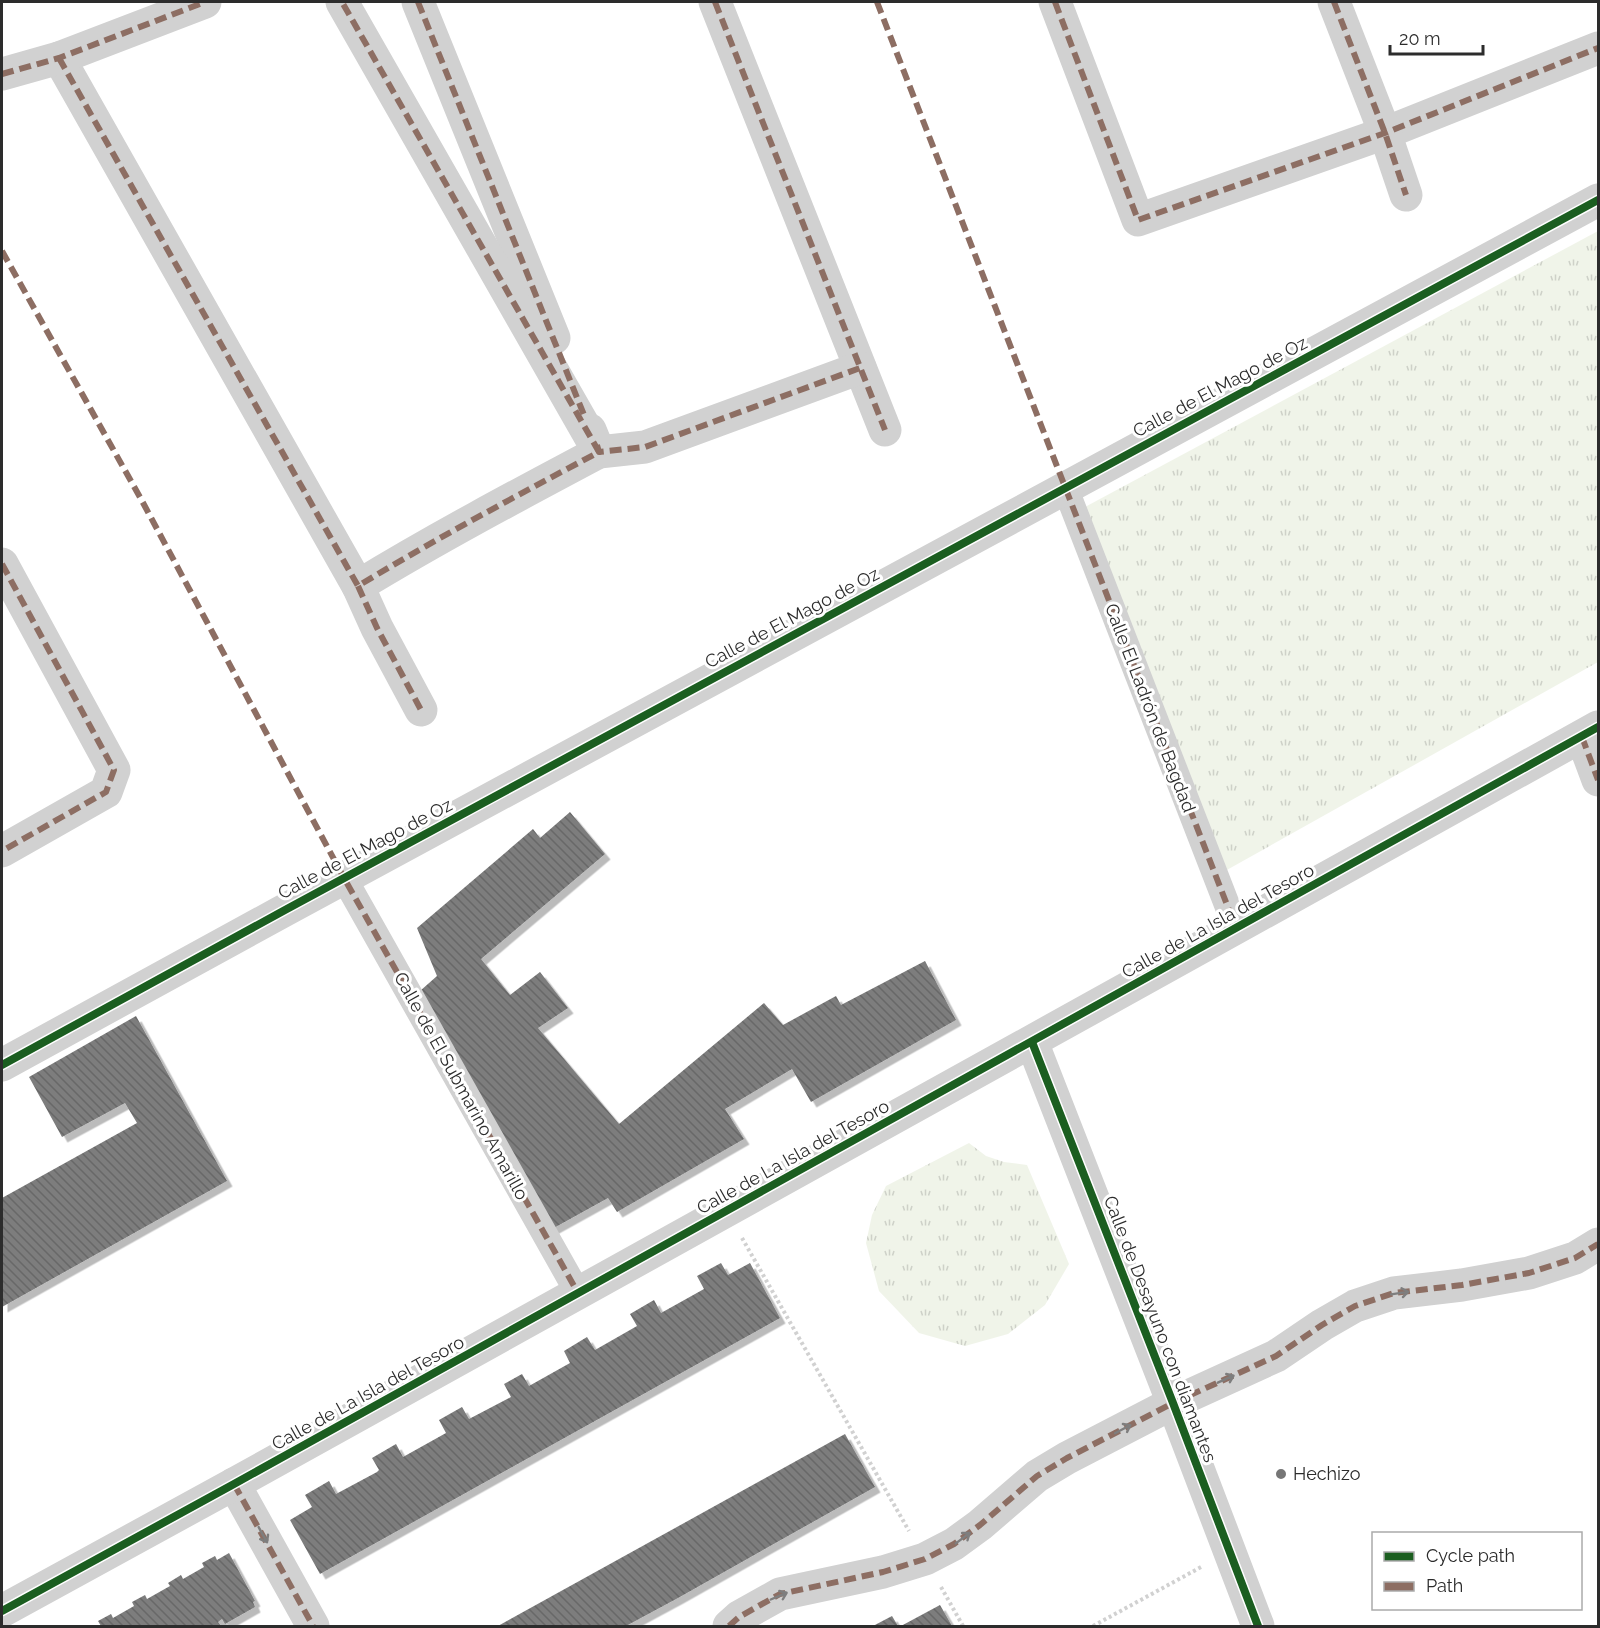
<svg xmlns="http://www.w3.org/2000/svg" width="1600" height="1628" viewBox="0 0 1600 1628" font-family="Raleway,sans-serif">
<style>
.grass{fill:url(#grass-tufts)}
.building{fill:url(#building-back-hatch);filter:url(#shadow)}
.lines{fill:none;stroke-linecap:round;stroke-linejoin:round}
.path{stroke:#d1d1d1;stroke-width:4;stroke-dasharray:3 3;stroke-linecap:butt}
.pedestrian{stroke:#d1d1d1;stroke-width:26}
.minor{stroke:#d1d1d1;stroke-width:33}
.quiet{stroke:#8d6e63;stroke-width:6;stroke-dasharray:12 6;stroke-linecap:butt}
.cycleway-casing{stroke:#fff;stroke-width:11}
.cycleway{stroke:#1b5e20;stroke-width:8}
.oneway{stroke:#7e7e7e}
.poi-dot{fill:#767676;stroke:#fff;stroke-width:2}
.labels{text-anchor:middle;stroke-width:6;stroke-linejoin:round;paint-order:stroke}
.street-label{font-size:18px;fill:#2c2c2c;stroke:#fff}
.poi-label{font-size:18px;fill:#2c2c2c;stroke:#fff;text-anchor:start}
</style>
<defs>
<pattern id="grass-tufts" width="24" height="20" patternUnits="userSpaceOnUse" patternTransform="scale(1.5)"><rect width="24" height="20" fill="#f0f4e9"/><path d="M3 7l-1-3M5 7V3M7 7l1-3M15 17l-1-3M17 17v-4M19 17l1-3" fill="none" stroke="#ced1c8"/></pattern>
<pattern id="building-back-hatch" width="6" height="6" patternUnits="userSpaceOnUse" patternTransform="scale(1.5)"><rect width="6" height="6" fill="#7d7d7d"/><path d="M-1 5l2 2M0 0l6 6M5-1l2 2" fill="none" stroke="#676767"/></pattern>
<filter id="shadow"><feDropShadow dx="5.5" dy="5.5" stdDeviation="0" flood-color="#0004"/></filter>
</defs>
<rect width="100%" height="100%" fill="#fff"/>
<g class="grass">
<polygon points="1598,231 1598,662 1225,871 1085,507"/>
<polygon points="969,1143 986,1156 1004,1162 1027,1165 1069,1264 1045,1305 1008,1334 965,1346 919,1333 879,1291 866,1243 872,1215 886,1186"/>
</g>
<g class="building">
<polygon points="570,812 605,854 481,959 510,995 540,972 568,1008 538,1028 619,1124 764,1003 783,1025 836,996 841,1005 925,961 956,1020 811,1102 792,1069 725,1109 744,1139 617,1212 608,1198 552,1229 420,991 437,976 417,928 533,829 540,838"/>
<polygon points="136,1016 227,1181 2,1307 2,1198 137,1123 125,1103 62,1137 29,1077"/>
<polygon points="721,1263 728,1275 750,1263 780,1318 320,1574 290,1520 312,1507 305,1495 329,1481 336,1494 377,1472 379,1470 372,1458 396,1444 403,1457 446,1433 439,1420 462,1407 469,1419 511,1397 504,1384 522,1374 529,1386 570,1363 564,1351 587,1337 595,1350 637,1326 630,1314 654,1300 661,1313 704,1289 697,1276"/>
<polygon points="845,1434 875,1487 678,1598 626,1626 498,1626"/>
<polygon points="229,1553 255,1601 253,1602 255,1607 225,1624 222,1619 218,1622 221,1626 101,1626 98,1621 111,1614 113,1618 134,1606 132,1602 145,1595 147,1599 170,1586 168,1583 181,1575 183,1579 204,1567 202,1563 215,1556 217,1560"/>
<polygon points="940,1605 952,1626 901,1626"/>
<polygon points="892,1616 898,1626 873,1626"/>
</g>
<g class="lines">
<g class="path">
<polyline points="742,1238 909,1531"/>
<polyline points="941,1587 963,1626"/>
<polyline points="1093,1626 1203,1566"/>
</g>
<g class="pedestrian">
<polyline points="1065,487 1236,928"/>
<polyline points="344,878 578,1293"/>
</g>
<g class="minor">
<polyline points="418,2 554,338"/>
<polyline points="715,2 885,430"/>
<polyline points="1055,2 1138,220 1385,133 1598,48"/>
<polyline points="1334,2 1385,133 1406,195"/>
<path d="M 59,58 L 358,586 C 437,538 518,495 599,452 L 342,2"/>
<polyline points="2,74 59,58 205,2"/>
<polyline points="590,430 599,452 645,447 860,368"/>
<polyline points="2,564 114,770 106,792 2,851"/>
<polyline points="358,586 377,628 421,710"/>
<polyline points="1582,737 1598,780"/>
<polyline points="1032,1042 1173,1403 1258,1626"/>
<polyline points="2,1065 285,910 1598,200"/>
<polyline points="234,1484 313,1626"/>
<polyline points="2,1611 234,1484 1598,727"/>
<polyline points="729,1626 739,1617 780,1594 883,1572 925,1559 954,1544 980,1525 1037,1476 1067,1458 1173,1403 1276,1356 1322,1325 1355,1306 1394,1293 1462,1285 1529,1273 1575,1258 1598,1244"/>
</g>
<g class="quiet">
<polyline points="418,2 584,415"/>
<polyline points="715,2 885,430"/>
<polyline points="877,2 1236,928"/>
<polyline points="1055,2 1138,220 1385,133 1598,48"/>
<polyline points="1334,2 1385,133 1406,195"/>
<path d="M 59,58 L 358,586 C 437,538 518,495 599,452 L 342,2"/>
<polyline points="2,74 59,58 205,2"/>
<polyline points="2,251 141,499 344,878 578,1293"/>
<polyline points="597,445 599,452 645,447 860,368"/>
<polyline points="2,564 114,770 106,792 2,851"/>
<polyline points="358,586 377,628 421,710"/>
<polyline points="1582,737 1598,780"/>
<polyline points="234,1484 313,1626"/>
<polyline points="729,1626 739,1617 780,1594 883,1572 925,1559 954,1544 980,1525 1037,1476 1067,1458 1173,1403 1276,1356 1322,1325 1355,1306 1394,1293 1462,1285 1529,1273 1575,1258 1598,1244"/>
</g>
<g class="cycleway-casing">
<g id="cycleway">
<polyline points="1032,1042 1173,1403 1258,1626"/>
<polyline points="2,1065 285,910 1598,200"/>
<polyline points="2,1611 234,1484 1598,727"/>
</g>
</g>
<use href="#cycleway" class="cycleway"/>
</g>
<defs><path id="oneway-shaft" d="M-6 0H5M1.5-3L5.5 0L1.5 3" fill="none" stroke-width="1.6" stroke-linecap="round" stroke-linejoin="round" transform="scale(1.5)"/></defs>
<g class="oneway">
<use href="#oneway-shaft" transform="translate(1400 1293) rotate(-9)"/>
<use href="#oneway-shaft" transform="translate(1226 1379) rotate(-24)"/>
<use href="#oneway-shaft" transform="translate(1123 1429) rotate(-28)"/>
<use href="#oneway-shaft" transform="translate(263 1535) rotate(61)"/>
<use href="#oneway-shaft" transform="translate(963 1538) rotate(-37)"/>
<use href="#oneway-shaft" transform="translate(779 1596) rotate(-23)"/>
</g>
<circle class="poi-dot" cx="1281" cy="1474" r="6"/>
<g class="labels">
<g class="street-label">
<text transform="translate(1220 387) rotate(-28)" y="6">Calle de El Mago de Oz</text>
<text transform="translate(792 618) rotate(-28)" y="6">Calle de El Mago de Oz</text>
<text transform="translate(1150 708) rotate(69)" y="6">Calle El Ladrón de Bagdad</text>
<text transform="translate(365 849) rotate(-28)" y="6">Calle de El Mago de Oz</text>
<text transform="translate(1218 921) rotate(-29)" y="6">Calle de La Isla del Tesoro</text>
<text transform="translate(461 1086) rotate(61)" y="6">Calle de El Submarino Amarillo</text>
<text transform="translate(793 1157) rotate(-29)" y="6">Calle de La Isla del Tesoro</text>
<text transform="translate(1160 1329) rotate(69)" y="6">Calle de Desayuno con diamantes</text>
<text transform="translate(368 1393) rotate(-29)" y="6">Calle de La Isla del Tesoro</text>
</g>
<g class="poi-label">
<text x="1293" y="1480">Hechizo</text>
</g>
</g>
<rect width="1600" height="1628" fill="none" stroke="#2c2c2c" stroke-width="6"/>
<rect x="1372" y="1532" width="210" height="78" fill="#ffffff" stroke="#ababab" stroke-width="1.5"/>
<rect x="1384" y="1552" width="30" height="9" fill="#1b5e20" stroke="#ababab" stroke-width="1.5"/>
<text x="1426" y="1562" font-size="18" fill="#2c2c2c">Cycle path</text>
<rect x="1384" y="1582" width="30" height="9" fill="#8d6e63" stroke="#ababab" stroke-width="1.5"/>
<text x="1426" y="1592" font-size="18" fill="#2c2c2c">Path</text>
<path d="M1390 45v9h93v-9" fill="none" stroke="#2c2c2c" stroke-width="3"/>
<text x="1399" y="45" font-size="18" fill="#2c2c2c" stroke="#ffffff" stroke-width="4.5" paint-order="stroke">20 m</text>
</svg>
